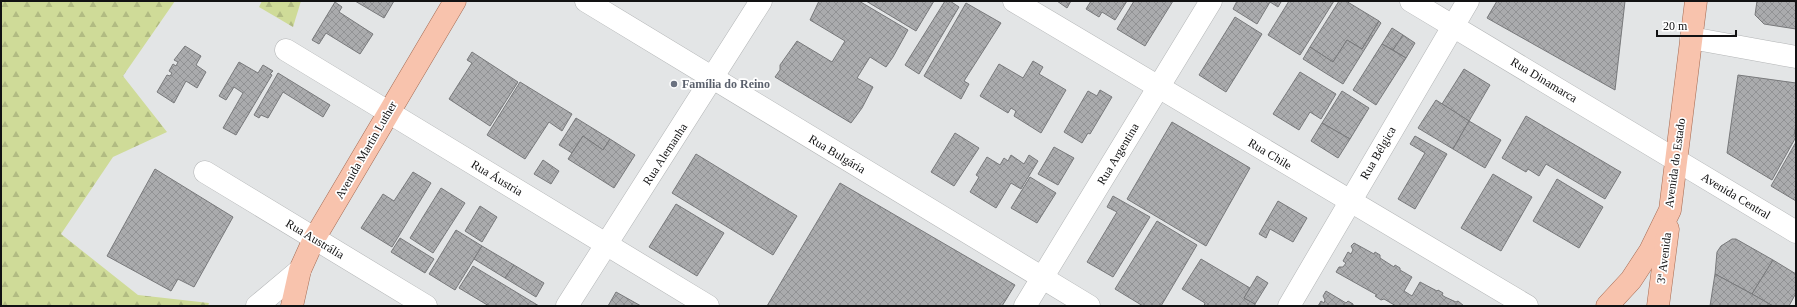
<svg xmlns="http://www.w3.org/2000/svg" width="1797" height="307" viewBox="0 0 1797 307" font-family="Georgia,serif">
<style>
.forest{fill:url(#forest-firs)}
.building{fill:url(#building-cross-hatch);stroke:#78797b}
.lines{fill:none;stroke-linecap:round;stroke-linejoin:round}
.street-casing{stroke:#b3b5b6;stroke-width:23}
.secondary-casing{stroke:#b3b5b6;stroke-width:23}
.primary-casing{stroke:#a56b53;stroke-width:23}
.street{stroke:#fff;stroke-width:22}
.secondary{stroke:#fff;stroke-width:22}
.primary{stroke:#f8c3ad;stroke-width:22}
.worship-dot{fill:#6b7280;stroke:#fff;stroke-width:1.5}
.labels{text-anchor:middle;stroke-width:3.5;stroke-linejoin:round;paint-order:stroke}
.street-label{font-size:12px;fill:#121213;stroke:#fff}
.worship-label{font-size:12px;font-weight:bold;fill:#5b616d;stroke:#fff;text-anchor:start}
</style>
<defs>
<pattern id="forest-firs" width="22" height="20" patternUnits="userSpaceOnUse"><rect width="22" height="20" fill="#cfdb98"/><path d="M5 1l3.5 6h-7zM16 11l3.5 6h-7z" fill="#b1bb82"/></pattern>
<pattern id="building-cross-hatch" width="8" height="8" patternUnits="userSpaceOnUse"><rect width="8" height="8" fill="#aaabad"/><path d="M0 0l8 8M0 8l8-8" fill="none" stroke="#919294"/></pattern>
</defs>
<rect width="100%" height="100%" fill="#e3e5e6"/>
<g class="forest">
<polygon points="1,1 175,1 123,76 167,132 113,157 61,234 138,295 209,303 208,306 1,306"/>
<polygon points="262,1 301,1 293,27 259,7"/>
</g>
<g class="building">
<polygon points="355,1 394,1 384,18"/>
<polygon points="819,1 859,1 908,30 893,57 886,67 870,57 857,78 873,87 862,108 851,123 775,77 780,70 780,65 797,41 832,62 845,41 810,20"/>
<polygon points="866,1 934,1 916,31"/>
<polygon points="945,1 950,1 959,7 919,74 905,65"/>
<polygon points="1057,1 1071,1 1067,8"/>
<polygon points="1091,1 1127,1 1115,20 1102,12 1099,17 1086,9"/>
<polygon points="1134,1 1173,1 1145,46 1117,29"/>
<polygon points="1237,1 1278,1 1281,2 1278,7 1270,2 1257,24 1233,9"/>
<polygon points="1289,1 1334,1 1300,55 1268,35"/>
<polygon points="1339,1 1346,1 1379,21 1362,49 1347,40 1333,62 1310,47"/>
<polygon points="1497,1 1625,1 1615,90 1487,18"/>
<polygon points="1757,1 1796,1 1796,29 1764,24 1755,15"/>
<polygon points="335,2 342,7 339,12 373,34 360,54 326,33 319,44 312,40"/>
<polygon points="966,3 1001,23 964,81 969,84 961,99 924,76"/>
<polygon points="1235,17 1262,34 1226,92 1199,75"/>
<polygon points="1379,21 1381,23 1343,84 1303,59 1310,47 1333,62 1347,40 1362,49"/>
<polygon points="1392,28 1403,35 1393,50 1382,44"/>
<polygon points="1403,35 1415,43 1406,58 1393,50"/>
<polygon points="1382,44 1406,58 1376,105 1353,90"/>
<polygon points="185,46 201,56 196,65 206,72 197,88 186,81 174,103 157,92 167,75 170,76 172,73 169,71 173,64 176,66 178,62 174,60"/>
<polygon points="472,52 518,82 490,126 449,99 472,63 467,60"/>
<polygon points="1033,61 1043,67 1039,74 1066,90 1041,133 1014,116 1016,111 1011,108 1008,113 980,96 999,64 1023,78"/>
<polygon points="239,62 258,73 263,65 273,71 270,74 272,75 236,135 223,128 243,93 234,87 226,100 219,96"/>
<polygon points="1464,69 1490,85 1469,121 1442,104"/>
<polygon points="1300,72 1336,94 1321,119 1310,112 1299,130 1273,114"/>
<polygon points="278,73 330,105 323,117 283,92 268,118 261,115 259,118 254,115"/>
<polygon points="1738,75 1796,83 1796,124 1794,136 1796,137 1772,180 1727,153"/>
<polygon points="520,82 572,114 562,131 549,122 525,159 487,135"/>
<polygon points="1100,90 1112,97 1090,134 1088,133 1082,143 1064,132 1088,91 1097,96"/>
<polygon points="1342,91 1369,108 1350,139 1322,123"/>
<polygon points="1436,100 1469,121 1453,149 1418,128"/>
<polygon points="1526,116 1619,171 1621,172 1605,199 1546,164 1539,176 1528,169 1526,172 1502,158"/>
<polygon points="576,118 610,139 603,150 583,136 572,153 559,145"/>
<polygon points="1469,121 1501,140 1485,168 1453,149"/>
<polygon points="1172,122 1250,168 1206,246 1127,199"/>
<polygon points="1322,123 1350,139 1338,158 1311,141"/>
<polygon points="955,133 979,148 954,186 931,172"/>
<polygon points="583,136 603,150 610,139 635,155 614,188 568,159"/>
<polygon points="1415,136 1447,154 1415,209 1398,199 1425,153 1410,144"/>
<polygon points="1796,142 1796,201 1771,186"/>
<polygon points="1054,147 1074,158 1058,185 1038,174"/>
<polygon points="696,154 797,216 773,255 672,193"/>
<polygon points="1011,155 1024,164 1029,155 1038,161 1021,189 1011,183 996,208 970,192 979,177 976,175 987,157 1000,165 1004,158 1008,161"/>
<polygon points="543,160 559,171 551,184 534,174"/>
<polygon points="155,169 233,217 194,287 178,279 171,291 107,256"/>
<polygon points="413,172 431,183 392,247 361,228 383,194 394,201"/>
<polygon points="1493,174 1532,197 1501,251 1461,228"/>
<polygon points="1030,177 1056,193 1037,223 1011,208"/>
<polygon points="1557,179 1603,207 1579,248 1533,221"/>
<polygon points="840,183 1015,285 1002,306 767,306"/>
<polygon points="441,188 465,203 433,253 410,238"/>
<polygon points="1113,196 1150,217 1113,277 1087,262 1117,212 1107,207"/>
<polygon points="1278,201 1307,218 1293,242 1270,229 1266,238 1259,234"/>
<polygon points="676,204 724,233 697,276 649,247"/>
<polygon points="480,206 497,217 482,242 465,231"/>
<polygon points="1157,221 1197,245 1161,306 1143,306 1115,289"/>
<polygon points="456,230 482,246 455,290 429,274"/>
<polygon points="400,238 434,259 425,273 391,252"/>
<polygon points="1732,239 1736,239 1773,260 1752,294 1715,274 1717,252 1721,246"/>
<polygon points="1354,243 1374,254 1375,252 1380,255 1380,258 1394,267 1395,265 1400,268 1400,270 1412,277 1404,291 1412,296 1420,282 1437,291 1438,290 1443,293 1442,295 1445,297 1456,302 1458,301 1464,306 1396,306 1384,299 1381,300 1375,296 1377,295 1336,272 1339,267 1343,267 1346,263 1343,261 1348,252 1351,254 1353,250 1351,246"/>
<polygon points="482,246 514,265 505,278 474,259"/>
<polygon points="1201,259 1250,288 1244,298 1255,304 1255,306 1204,306 1205,303 1182,289"/>
<polygon points="1773,260 1796,274 1796,293 1789,306 1773,306 1752,294"/>
<polygon points="514,265 544,283 536,297 505,278"/>
<polygon points="473,266 539,306 489,306 459,288"/>
<polygon points="1715,274 1752,294 1773,306 1710,306"/>
<polygon points="1257,276 1268,283 1255,304 1244,298"/>
<polygon points="1326,291 1346,303 1348,301 1353,304 1353,306 1318,306 1321,301 1324,303 1325,300 1323,296"/>
<polygon points="616,292 641,306 608,306"/>
</g>
<g class="lines">
<g class="street-casing">
<g id="street">
<polyline points="586,1 1089,306"/>
<polyline points="1014,1 1527,306"/>
<polyline points="1691,38 1796,57"/>
<polyline points="286,50 708,306"/>
<polyline points="205,172 426,306"/>
<polyline points="257,306 300,270"/>
<polyline points="567,306 761,1"/>
<polyline points="1025,306 1211,1"/>
</g>
</g>
<g class="secondary-casing">
<g id="secondary">
<polyline points="1411,1 1796,232"/>
<polyline points="1289,306 1468,1"/>
</g>
</g>
<g class="primary-casing">
<g id="primary">
<polyline points="292,306 300,270 314,239 455,1"/>
<polyline points="1607,306 1631,280 1650,251 1670,210 1696,1"/>
<polyline points="1658,306 1668,229"/>
</g>
</g>
<use href="#street" class="street"/>
<use href="#secondary" class="secondary"/>
<use href="#primary" class="primary"/>
</g>
<circle class="worship-dot" cx="674" cy="84" r="4"/>
<g class="labels">
<g class="street-label">
<text transform="translate(1544 80) rotate(31)" y="4">Rua Dinamarca</text>
<text transform="translate(366 150) rotate(-60)" y="4">Avenida Martin Luther</text>
<text transform="translate(1378 153) rotate(-60)" y="4">Rua Bélgica</text>
<text transform="translate(665 154) rotate(-57)" y="4">Rua Alemanha</text>
<text transform="translate(837 154) rotate(31)" y="4">Rua Bulgária</text>
<text transform="translate(1118 154) rotate(-59)" y="4">Rua Argentina</text>
<text transform="translate(1270 154) rotate(31)" y="4">Rua Chile</text>
<text transform="translate(1675 163) rotate(-82)" y="4">Avenida do Estado</text>
<text transform="translate(497 178) rotate(31)" y="4">Rua Áustria</text>
<text transform="translate(1736 196) rotate(31)" y="4">Avenida Central</text>
<text transform="translate(315 239) rotate(31)" y="4">Rua Austrália</text>
<text transform="translate(1664 258) rotate(-83)" y="4">3ª Avenida</text>
</g>
<g class="worship-label">
<text x="682" y="88">Família do Reino</text>
</g>
</g>
<rect width="1797" height="307" fill="none" stroke="#121213" stroke-width="4"/>
<path d="M1657 30v6h79v-6" fill="none" stroke="#121213" stroke-width="2"/>
<text x="1663" y="30" font-size="12" fill="#121213" stroke="#ffffff" stroke-width="3" paint-order="stroke">20 m</text>
</svg>
